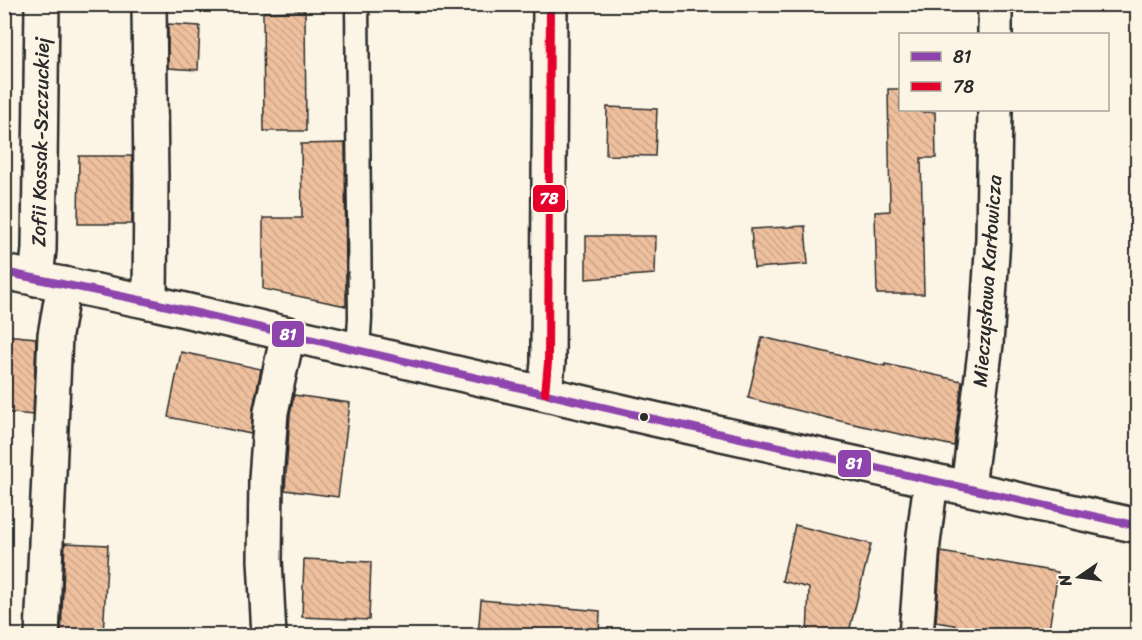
<svg xmlns="http://www.w3.org/2000/svg" width="1142" height="640" viewBox="0 0 1142 640" font-family="Sriracha,sans-serif">
<style>
.building{fill:url(#building-back-hatch);stroke:#2b2b2b;stroke-width:1.5}
.lines{fill:none;stroke-linecap:round;stroke-linejoin:round}
.service-casing{stroke:#2b2b2b;stroke-width:27}
.minor-casing{stroke:#2b2b2b;stroke-width:38}
.tertiary-casing{stroke:#2b2b2b;stroke-width:38}
.service{stroke:#fcf5e5;stroke-width:22}
.minor{stroke:#fcf5e5;stroke-width:33}
.tertiary{stroke:#fcf5e5;stroke-width:33}
.bus-1-casing{stroke:#fcf5e5;stroke-width:12}
.bus-2-casing{stroke:#fcf5e5;stroke-width:12}
.bus-1{stroke:#8e44ad;stroke-width:8}
.bus-2{stroke:#e4002b;stroke-width:8}
.bus-dot{fill:#2b2b2b;stroke:#fcf5e5;stroke-width:2}
.labels{text-anchor:middle;stroke-width:4.5;stroke-linejoin:round;paint-order:stroke}
.street-label{font-size:20px;fill:#2b2b2b;stroke:#fcf5e5}
.line-badge{stroke:#fcf5e5;stroke-width:2}
.badge-label{font-size:16px;text-anchor:middle;font-weight:bold;fill:#fff}
</style>
<defs>
<pattern id="building-back-hatch" width="6" height="6" patternUnits="userSpaceOnUse" patternTransform="scale(1.5)"><rect width="6" height="6" fill="#eec09e"/><path d="M-1 5l2 2M0 0l6 6M5-1l2 2" fill="none" stroke="#cca588"/></pattern>
</defs>
<rect width="100%" height="100%" fill="#fcf5e5"/>
<filter id="ink" filterUnits="userSpaceOnUse"><feTurbulence type="fractalNoise" baseFrequency=".0167" numOctaves="2"/><feDisplacementMap in="SourceGraphic" scale="12" xChannelSelector="R" yChannelSelector="G"/><feConvolveMatrix kernelMatrix="1 2 1 2 8 2 1 2 1" color-interpolation-filters="sRGB"/></filter>
<g filter="url(#ink)">
<g class="building">
<polygon points="305,11 306,131 264,131 263,12"/>
<polygon points="168,24 200,26 198,70 168,68"/>
<polygon points="888,89 900,89 900,110 920,110 920,112 935,112 936,158 921,158 924,294 877,294 875,212 890,211"/>
<polygon points="607,107 657,109 655,156 606,155"/>
<polygon points="345,143 346,306 263,289 263,218 302,218 301,144"/>
<polygon points="79,156 132,156 132,224 78,224"/>
<polygon points="805,226 808,264 754,268 751,229"/>
<polygon points="586,236 656,236 655,274 586,279"/>
<polygon points="4,335 36,338 33,415 4,412"/>
<polygon points="762,337 885,366 885,364 962,381 954,446 840,421 748,398"/>
<polygon points="181,352 261,369 253,408 251,434 168,417"/>
<polygon points="294,395 350,403 338,497 285,490 290,415"/>
<polygon points="795,525 871,544 848,636 807,636 809,588 782,581"/>
<polygon points="65,543 108,545 103,636 61,636"/>
<polygon points="941,552 1058,572 1048,636 953,636 955,625 936,622"/>
<polygon points="304,559 371,562 369,620 302,617"/>
<polygon points="481,600 600,611 599,636 478,636"/>
</g>
<g class="lines">
<g class="service-casing">
<polyline id="service" points="357,4 360,318 358,350"/>
</g>
<g class="minor-casing">
<g id="minor">
<polyline points="149,4 151,182 150,302"/>
<polyline points="995,4 995,34"/>
<polyline points="36,279 39,249 42,4"/>
<polyline points="545,393 548,363 550,4"/>
<polyline points="968,487 986,344 993,238 995,110"/>
<polyline points="42,636 55,335 64,284"/>
<polyline points="269,636 265,560 266,479 271,412 288,334"/>
<polyline points="916,636 923,543 931,481"/>
</g>
</g>
<g class="tertiary-casing">
<polyline id="tertiary" points="4,272 150,302 654,419 1138,526"/>
</g>
<use href="#service" class="service"/>
<use href="#minor" class="minor"/>
<use href="#tertiary" class="tertiary"/>
<g class="bus-1-casing">
<polyline id="bus-1" points="4,272 150,302 654,419 1138,526"/>
</g>
<g class="bus-2-casing">
<polyline id="bus-2" points="545,393 548,363 550,4"/>
</g>
<use href="#bus-1" class="bus-1"/>
<use href="#bus-2" class="bus-2"/>
</g>
</g>
<circle class="bus-dot" cx="644" cy="417" r="5"/>
<g class="labels">
<g class="street-label">
<text transform="translate(40 142) rotate(-89)" y="7">Zofii Kossak-Szczuckiej</text>
<text transform="translate(987 281) rotate(-86)" y="7">Mieczysława Karłowicza</text>
</g>
</g>
<g class="line-badge">
<rect x="532" y="184" width="34" height="29" rx="6" fill="#e4002b"/>
<rect x="271" y="320" width="34" height="28" rx="6" fill="#8e44ad"/>
<rect x="837" y="449" width="35" height="29" rx="6" fill="#8e44ad"/>
</g>
<g class="badge-label">
<text x="549" y="204">78</text>
<text x="288" y="340">81</text>
<text x="854" y="469">81</text>
</g>
<rect width="1142" height="640" fill="none" stroke="#fcf5e5" stroke-width="24"/>
<rect x="12" y="12" width="1118" height="616" fill="none" stroke="#2b2b2b" stroke-width="2" filter="url(#ink)"/>
<rect x="899" y="33" width="210" height="78" fill="#fcf5e5" stroke="#a8a49b" stroke-width="1.5"/>
<rect x="911" y="52" width="30" height="9" fill="#8e44ad" stroke="#a8a49b" stroke-width="1.5"/>
<text x="953" y="63" font-size="18" fill="#2b2b2b">81</text>
<rect x="911" y="82" width="30" height="9" fill="#e4002b" stroke="#a8a49b" stroke-width="1.5"/>
<text x="953" y="93" font-size="18" fill="#2b2b2b">78</text>
<g transform="translate(1079 577) rotate(256)" stroke="#fcf5e5" stroke-width="4.5" paint-order="stroke">
<path d="M0-4.5L10 22L0 15L-10 22Z" fill="#2b2b2b"/>
<text y="-9" font-size="16" font-weight="bold" text-anchor="middle" fill="#2b2b2b">N</text>
</g>
</svg>
